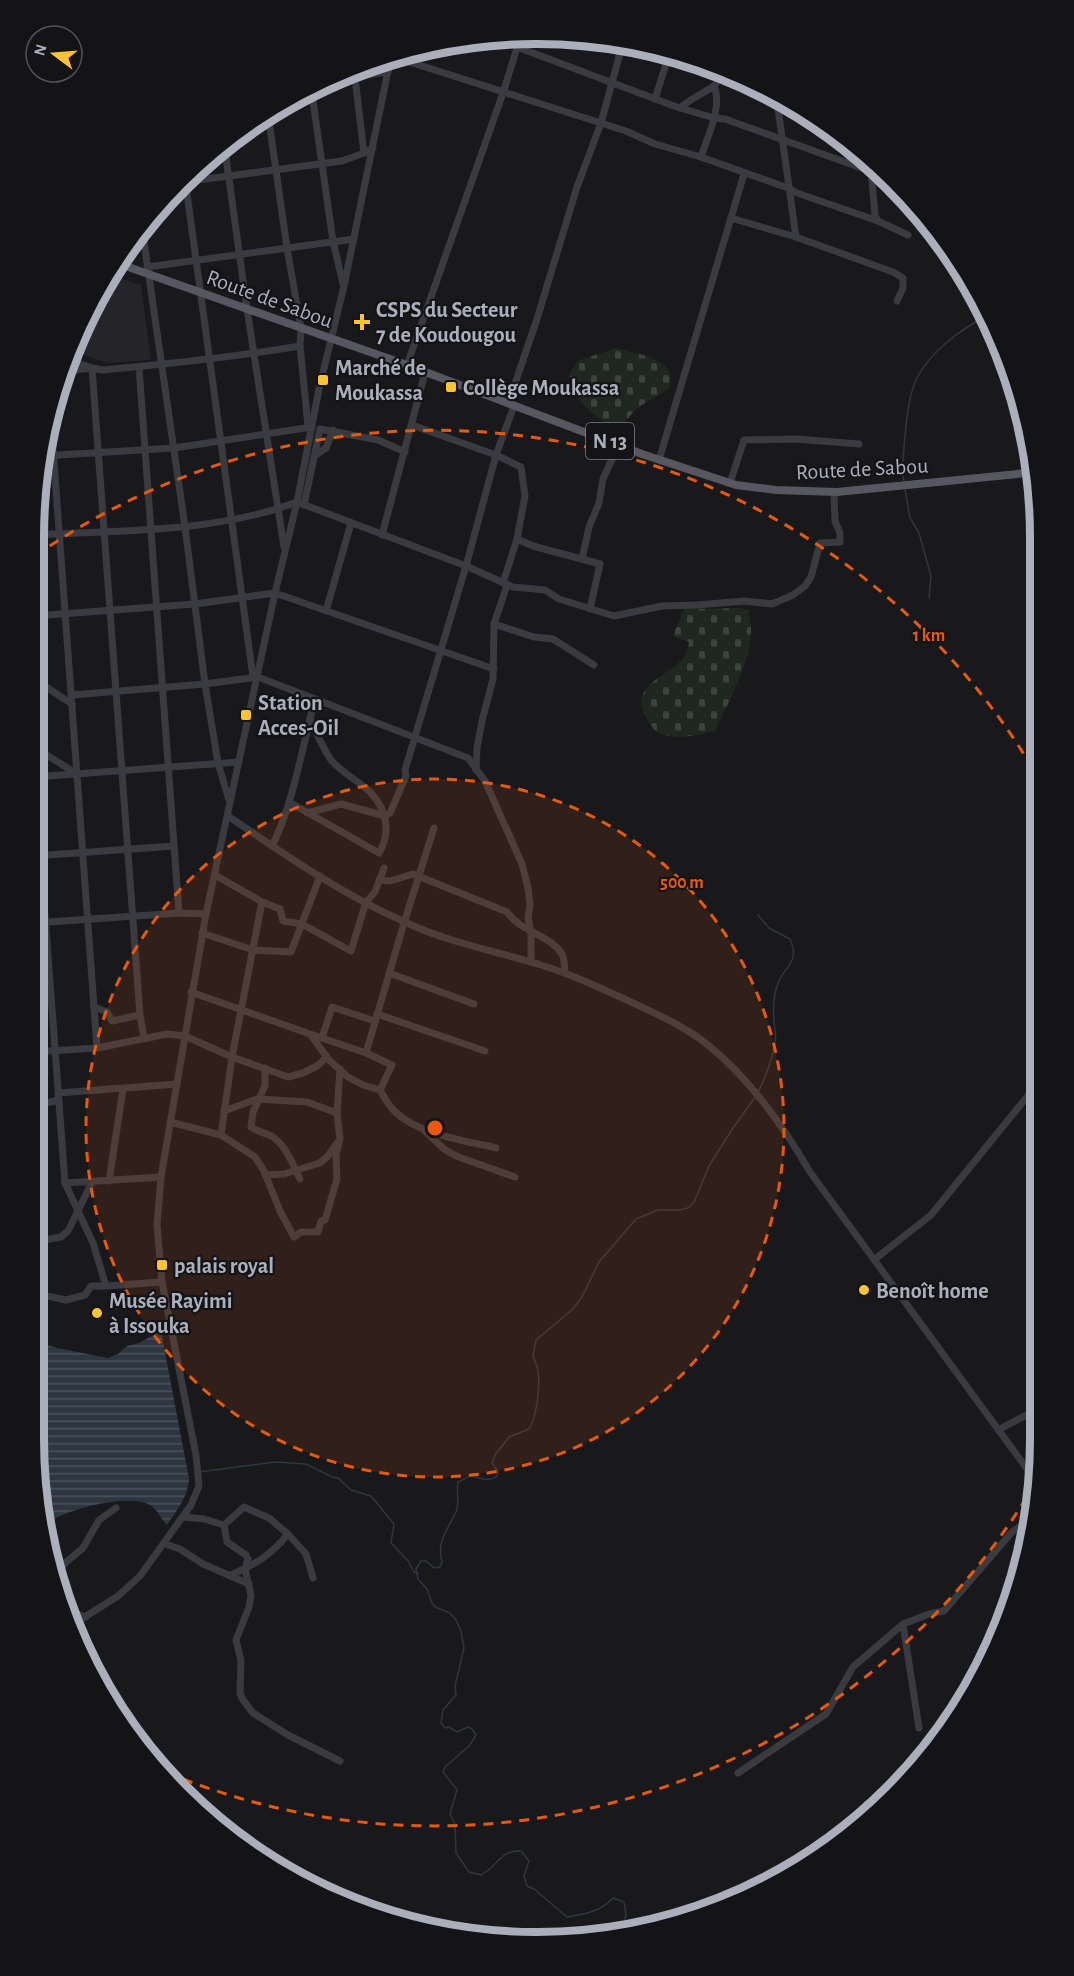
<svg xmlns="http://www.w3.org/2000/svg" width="1074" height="1976" viewBox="0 0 1074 1976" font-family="'Alegreya Sans',sans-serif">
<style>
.built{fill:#252529}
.cemetery{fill:url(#cemetery-stones)}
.water{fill:url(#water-rules)}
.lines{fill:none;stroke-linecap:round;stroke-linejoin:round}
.stream{stroke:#2e3741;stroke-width:1.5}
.minor{stroke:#3a3b41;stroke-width:7}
.major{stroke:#565760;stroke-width:8}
.ring{fill:none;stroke:#e8590c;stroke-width:3;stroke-dasharray:10 8}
.poi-dot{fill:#fcc331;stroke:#141417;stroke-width:2}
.labels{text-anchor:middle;stroke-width:4.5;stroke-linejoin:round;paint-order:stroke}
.shield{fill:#141417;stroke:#7e808a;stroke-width:1.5}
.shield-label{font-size:21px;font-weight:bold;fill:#abafbc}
.street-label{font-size:22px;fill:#abafbc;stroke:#141417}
.poi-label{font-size:22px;font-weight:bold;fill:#abafbc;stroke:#141417;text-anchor:start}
.rim{fill:none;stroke:#abafbc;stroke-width:8}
.centre{fill:#e8590c;stroke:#141417;stroke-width:3}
.ring-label{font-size:18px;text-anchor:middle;font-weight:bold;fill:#e8590c;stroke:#141417;stroke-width:4.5;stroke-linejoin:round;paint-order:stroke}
</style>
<defs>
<pattern id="cemetery-stones" width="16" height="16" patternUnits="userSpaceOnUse" patternTransform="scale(1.5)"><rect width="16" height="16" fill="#1f2720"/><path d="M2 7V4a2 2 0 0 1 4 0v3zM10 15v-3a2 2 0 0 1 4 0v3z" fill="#3d443e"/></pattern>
<pattern id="water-rules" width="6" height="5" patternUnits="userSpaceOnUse" patternTransform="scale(1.5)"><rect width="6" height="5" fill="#2e3741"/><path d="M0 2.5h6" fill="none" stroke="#4a515a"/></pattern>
</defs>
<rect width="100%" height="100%" fill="#19191c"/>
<polygon class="built" points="109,274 141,285 151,360 107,363 73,351 100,285"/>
<g class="cemetery">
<path d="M 617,348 C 637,354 682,360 669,389 L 637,408 L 616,432 C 598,417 549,386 580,360 Z"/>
<path d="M 740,608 L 748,610 C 761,646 730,698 715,731 C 699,735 675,741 659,733 C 654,731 650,724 647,719 C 645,714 641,707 641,701 C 645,673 687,673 689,642 L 673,636 L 684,609 Z"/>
</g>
<path class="water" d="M 161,1331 L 189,1479 C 188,1497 177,1510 167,1525 C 160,1518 157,1508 148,1504 C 124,1494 68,1509 47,1523 L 33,1439 L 33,1341 L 57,1348 L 108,1358 L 118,1354 L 127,1346 L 139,1343 Z"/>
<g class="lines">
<g class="stream">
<path d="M 904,481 L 902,472 C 905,444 905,400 918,376 C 933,349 961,330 987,315"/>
<polyline points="905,489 910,518 919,533 931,576 929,598"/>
<path d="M 758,915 L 769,928 L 790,939 C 801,964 783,966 777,986 C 774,996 773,1008 774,1019 C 774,1027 777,1035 775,1042 C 773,1057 765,1079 758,1092"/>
<polyline points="199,1472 276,1462 306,1464 332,1477 338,1478 351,1490 371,1496 394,1524 391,1543 408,1561 414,1572 418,1573"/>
<path d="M 622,1930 L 626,1915 L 624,1902 L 613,1898 C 600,1912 585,1914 567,1917 L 534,1889 L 527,1886 L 524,1876 L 529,1861 L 521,1851 C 499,1850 499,1866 481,1875 L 469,1872 L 456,1853 L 455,1824 L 450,1814 L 457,1790 L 443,1772 L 445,1767 L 470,1745 L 476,1735 L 472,1729 L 468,1727 L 457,1732 L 449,1727 L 445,1728 L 441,1723 L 443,1710 L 456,1695 L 455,1686 L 464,1648 L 461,1631 L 456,1620 L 450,1613 L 435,1607 L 432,1603 L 427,1589 L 418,1579 L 416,1569 L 421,1561 L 426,1561 L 434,1568 L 440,1567 L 442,1562 C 436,1542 448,1529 456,1512 C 460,1503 456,1491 458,1482 L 470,1476 C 480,1477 488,1483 497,1476 L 498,1472 L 492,1463 L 495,1455 L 509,1437 L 529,1429 L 533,1421 L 537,1404 L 539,1383 L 538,1370 L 533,1355 L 536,1340 L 573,1309 L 582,1297 L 599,1262 L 636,1219 L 658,1210 L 680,1210 L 688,1208 L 694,1202 L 709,1166 L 733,1128 L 756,1096"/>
</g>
<g class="minor">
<polyline points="517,47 674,106 714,118 725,119 870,171"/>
<polyline points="670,58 760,88"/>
<polyline points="354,70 364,153"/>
<polyline points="327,80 388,72"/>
<polyline points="311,87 333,241 343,284"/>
<polyline points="776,94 796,237"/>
<polyline points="655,99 666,64 672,53"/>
<path d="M 680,108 C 690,99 702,94 714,86"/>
<polyline points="268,114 287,248 301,328 300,346 308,426"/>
<polyline points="224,143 247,309 284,547"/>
<path d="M 701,157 C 707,137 723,107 714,86 L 723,74"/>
<polyline points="870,159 875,215 878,221"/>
<polyline points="185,179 253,677"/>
<polyline points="183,182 342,161 364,153 373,148"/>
<polyline points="731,218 796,237 893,272 903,278 903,288 897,301"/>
<polyline points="142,228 185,527 205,684 218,763 229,800"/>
<polyline points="147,267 354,239"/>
<polyline points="70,360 92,368 140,1015 144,1038"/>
<polyline points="407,365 503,93 521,35"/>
<polyline points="139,367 179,913"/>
<path d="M 65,371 L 92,368 L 102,370 C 168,364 235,357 300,346"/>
<polyline points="508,404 537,319 577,187 601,123 623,42"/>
<polyline points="50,407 97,1048"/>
<polyline points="412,425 496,455 521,467 525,496 517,539 503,583"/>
<polyline points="42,456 174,448 312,427"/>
<polyline points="314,456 326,448 333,430"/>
<polyline points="659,460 744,174"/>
<polyline points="730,483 744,440 796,439 859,444"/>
<polyline points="304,505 320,429 378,440 405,452"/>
<path d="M 34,535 C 121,530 214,533 297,502 L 466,566 L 513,587 L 545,590 L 559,599 L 614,616 L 662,606 L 697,605 L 745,601 L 772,604 L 793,595 L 805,586 L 811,577 L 820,543 L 840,542 L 840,533 L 835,521 L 834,492"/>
<polyline points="382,535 425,373"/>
<polyline points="517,539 533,546 600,564 590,609"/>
<polyline points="582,559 589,527 599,503 603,479 619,444"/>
<polyline points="326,611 351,523"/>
<polyline points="34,616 195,604 275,593 494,669"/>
<polyline points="494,624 534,637 553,639 594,665"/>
<polyline points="34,679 72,704"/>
<polyline points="72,695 205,684 258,677 468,758 485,781 522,864 528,888 530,905 528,918 531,933 531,962"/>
<polyline points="34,747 77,774"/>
<polyline points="34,767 65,1183 93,1243 106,1286 162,1282"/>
<polyline points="476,770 477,748 482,721 493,679 494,624 507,585"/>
<polyline points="34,777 239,762"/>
<path d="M 289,802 L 379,853 C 391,833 387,810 371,793 C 359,781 342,773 331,760 C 322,747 316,732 310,718"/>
<polyline points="307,813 341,804 385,816 390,813 406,776 405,770 466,566 496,455 514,406"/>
<path d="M 228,816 C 285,855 343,895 407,923 C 450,943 496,951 541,965 C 573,975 603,989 633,1003 C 659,1015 686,1027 708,1045 C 751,1080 783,1125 810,1172 L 1038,1484"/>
<path d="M 272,846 C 293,805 303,744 315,699"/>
<polyline points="34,856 174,846"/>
<polyline points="215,875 262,902 280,909 283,921 302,924 351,951 366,902 375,892 384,868"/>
<path d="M 379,880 L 390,881 L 413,874 L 507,912 C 522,933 549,934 562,954 C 565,959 564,967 565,973"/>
<polyline points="34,923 179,913 206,914"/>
<polyline points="202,933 253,950 291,952 320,876"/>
<polyline points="389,973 474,1004"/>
<polyline points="191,992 310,1034 329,1060 348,1077 363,1085 380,1090"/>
<polyline points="94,1007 107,1012 112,1021 140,1015"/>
<polyline points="377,1014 485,1051"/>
<path d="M 310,1034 L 366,1053 L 392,1065 L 380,1090 C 383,1095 386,1101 390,1106 C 412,1134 463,1140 496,1148"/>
<polyline points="322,1038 332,1007 375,1021"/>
<polyline points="33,1052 97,1048 167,1034 185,1036 232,1057 288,1077 303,1073 317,1066 327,1057"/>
<polyline points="366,1053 404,923 434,828"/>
<path d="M 265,1068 L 265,1086 L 253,1112 L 251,1127 C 258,1132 266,1133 273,1137 C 287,1147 293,1165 300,1179"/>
<polyline points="58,1093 177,1084"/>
<polyline points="33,1106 59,1100"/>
<polyline points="224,1111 257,1099 307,1102 337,1113"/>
<polyline points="170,1122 221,1135 255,1157 264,1171 280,1211 294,1237 301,1232 318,1232 321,1221 325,1220 337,1179 336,1155 340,1139 337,1113 340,1069"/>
<polyline points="425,1131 444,1149 456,1156 515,1177"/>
<polyline points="221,1135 232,1057 262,902"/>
<polyline points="265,1175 284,1174 320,1163 328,1156 337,1143"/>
<polyline points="109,1181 123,1089"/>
<polyline points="65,1183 161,1177"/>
<polyline points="33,1242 61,1237 68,1231 92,1182"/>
<polyline points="875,1259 931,1215 1039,1082"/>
<polyline points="33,1293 66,1300 85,1295 91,1286 106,1286"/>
<polyline points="998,1430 1040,1408"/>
<polyline points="183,1517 204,1519 224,1525 244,1507 269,1518 288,1534 306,1554 313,1578"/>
<polyline points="224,1525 227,1542 246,1555 248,1559 245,1569 251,1595 249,1607 236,1640 241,1661 240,1693 243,1700 253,1713 288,1735 340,1761"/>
<polyline points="165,1544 180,1549 203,1564 249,1584"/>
<path d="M 231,1575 C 256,1564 271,1555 288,1534"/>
<polyline points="56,1576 65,1563 83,1548 99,1520 116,1508"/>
<polyline points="64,1609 86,1617"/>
<polyline points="903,1624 929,1614 944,1611 1012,1532 1032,1518"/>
<polyline points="72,1625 118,1596 140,1576 191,1505 199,1486 196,1455 162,1282 157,1225 161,1177 206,914 275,593 297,502 319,389 344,286 391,56 626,131 655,144 701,157 788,188 797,193 878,221 908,235"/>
<polyline points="738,1773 826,1714 853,1667 903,1624 919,1728"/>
</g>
<polyline class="major" points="117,263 407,365 642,454 736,485 776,490 837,492 1037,472"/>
</g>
<circle cx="435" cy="1128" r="349" fill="#e8590c" fill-opacity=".12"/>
<g class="ring">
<circle cx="435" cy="1128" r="349"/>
<path d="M1036 1482A698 698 0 0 1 168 1773M35 556A698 698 0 0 1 1036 774"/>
</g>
<g class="poi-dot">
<path d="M359 313h6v6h6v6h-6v6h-6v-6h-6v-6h6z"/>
<rect x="317" y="374" width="12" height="12" rx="3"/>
<rect x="445" y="381" width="12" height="12" rx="3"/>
<rect x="240" y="709" width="12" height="12" rx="3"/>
<rect x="156" y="1259" width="12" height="12" rx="3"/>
<circle cx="864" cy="1290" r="6"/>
<circle cx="97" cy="1313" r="6"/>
</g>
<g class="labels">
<rect class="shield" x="586" y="423" width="48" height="36" rx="4.5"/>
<g class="shield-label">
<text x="610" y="448">N 13</text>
</g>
<g class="street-label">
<text transform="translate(270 298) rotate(20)" y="8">Route de Sabou</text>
<text transform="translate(862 468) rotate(-3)" y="8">Route de Sabou</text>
</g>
<g class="poi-label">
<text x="376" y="317">CSPS du Secteur<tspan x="376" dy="25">7 de Koudougou</tspan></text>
<text x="335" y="375">Marché de<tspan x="335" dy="25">Moukassa</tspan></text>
<text x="463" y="395">Collège Moukassa</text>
<text x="258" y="710">Station<tspan x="258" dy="25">Acces-Oil</tspan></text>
<text x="174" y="1273">palais royal</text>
<text x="876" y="1298">Benoît home</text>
<text x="109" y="1308">Musée Rayimi<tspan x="109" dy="25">à Issouka</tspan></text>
</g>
</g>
<path d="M0 0H1074V1976H0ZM537 44H537A493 493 0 0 1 1030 537V1439A493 493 0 0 1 537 1932H537A493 493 0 0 1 44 1439V537A493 493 0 0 1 537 44Z" fill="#141417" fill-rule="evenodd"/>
<path class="rim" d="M537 44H537A493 493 0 0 1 1030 537V1439A493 493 0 0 1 537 1932H537A493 493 0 0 1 44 1439V537A493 493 0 0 1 537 44Z"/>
<circle cx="435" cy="1128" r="9" class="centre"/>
<g class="ring-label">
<text x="929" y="641">1 km</text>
<text x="682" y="888">500 m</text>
</g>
<g transform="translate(54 54) rotate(286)"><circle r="28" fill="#141417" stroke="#505259" stroke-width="1.5"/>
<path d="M0-4.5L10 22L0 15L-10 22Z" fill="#fcc331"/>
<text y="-9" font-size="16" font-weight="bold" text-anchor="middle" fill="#abafbc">N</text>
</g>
</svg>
